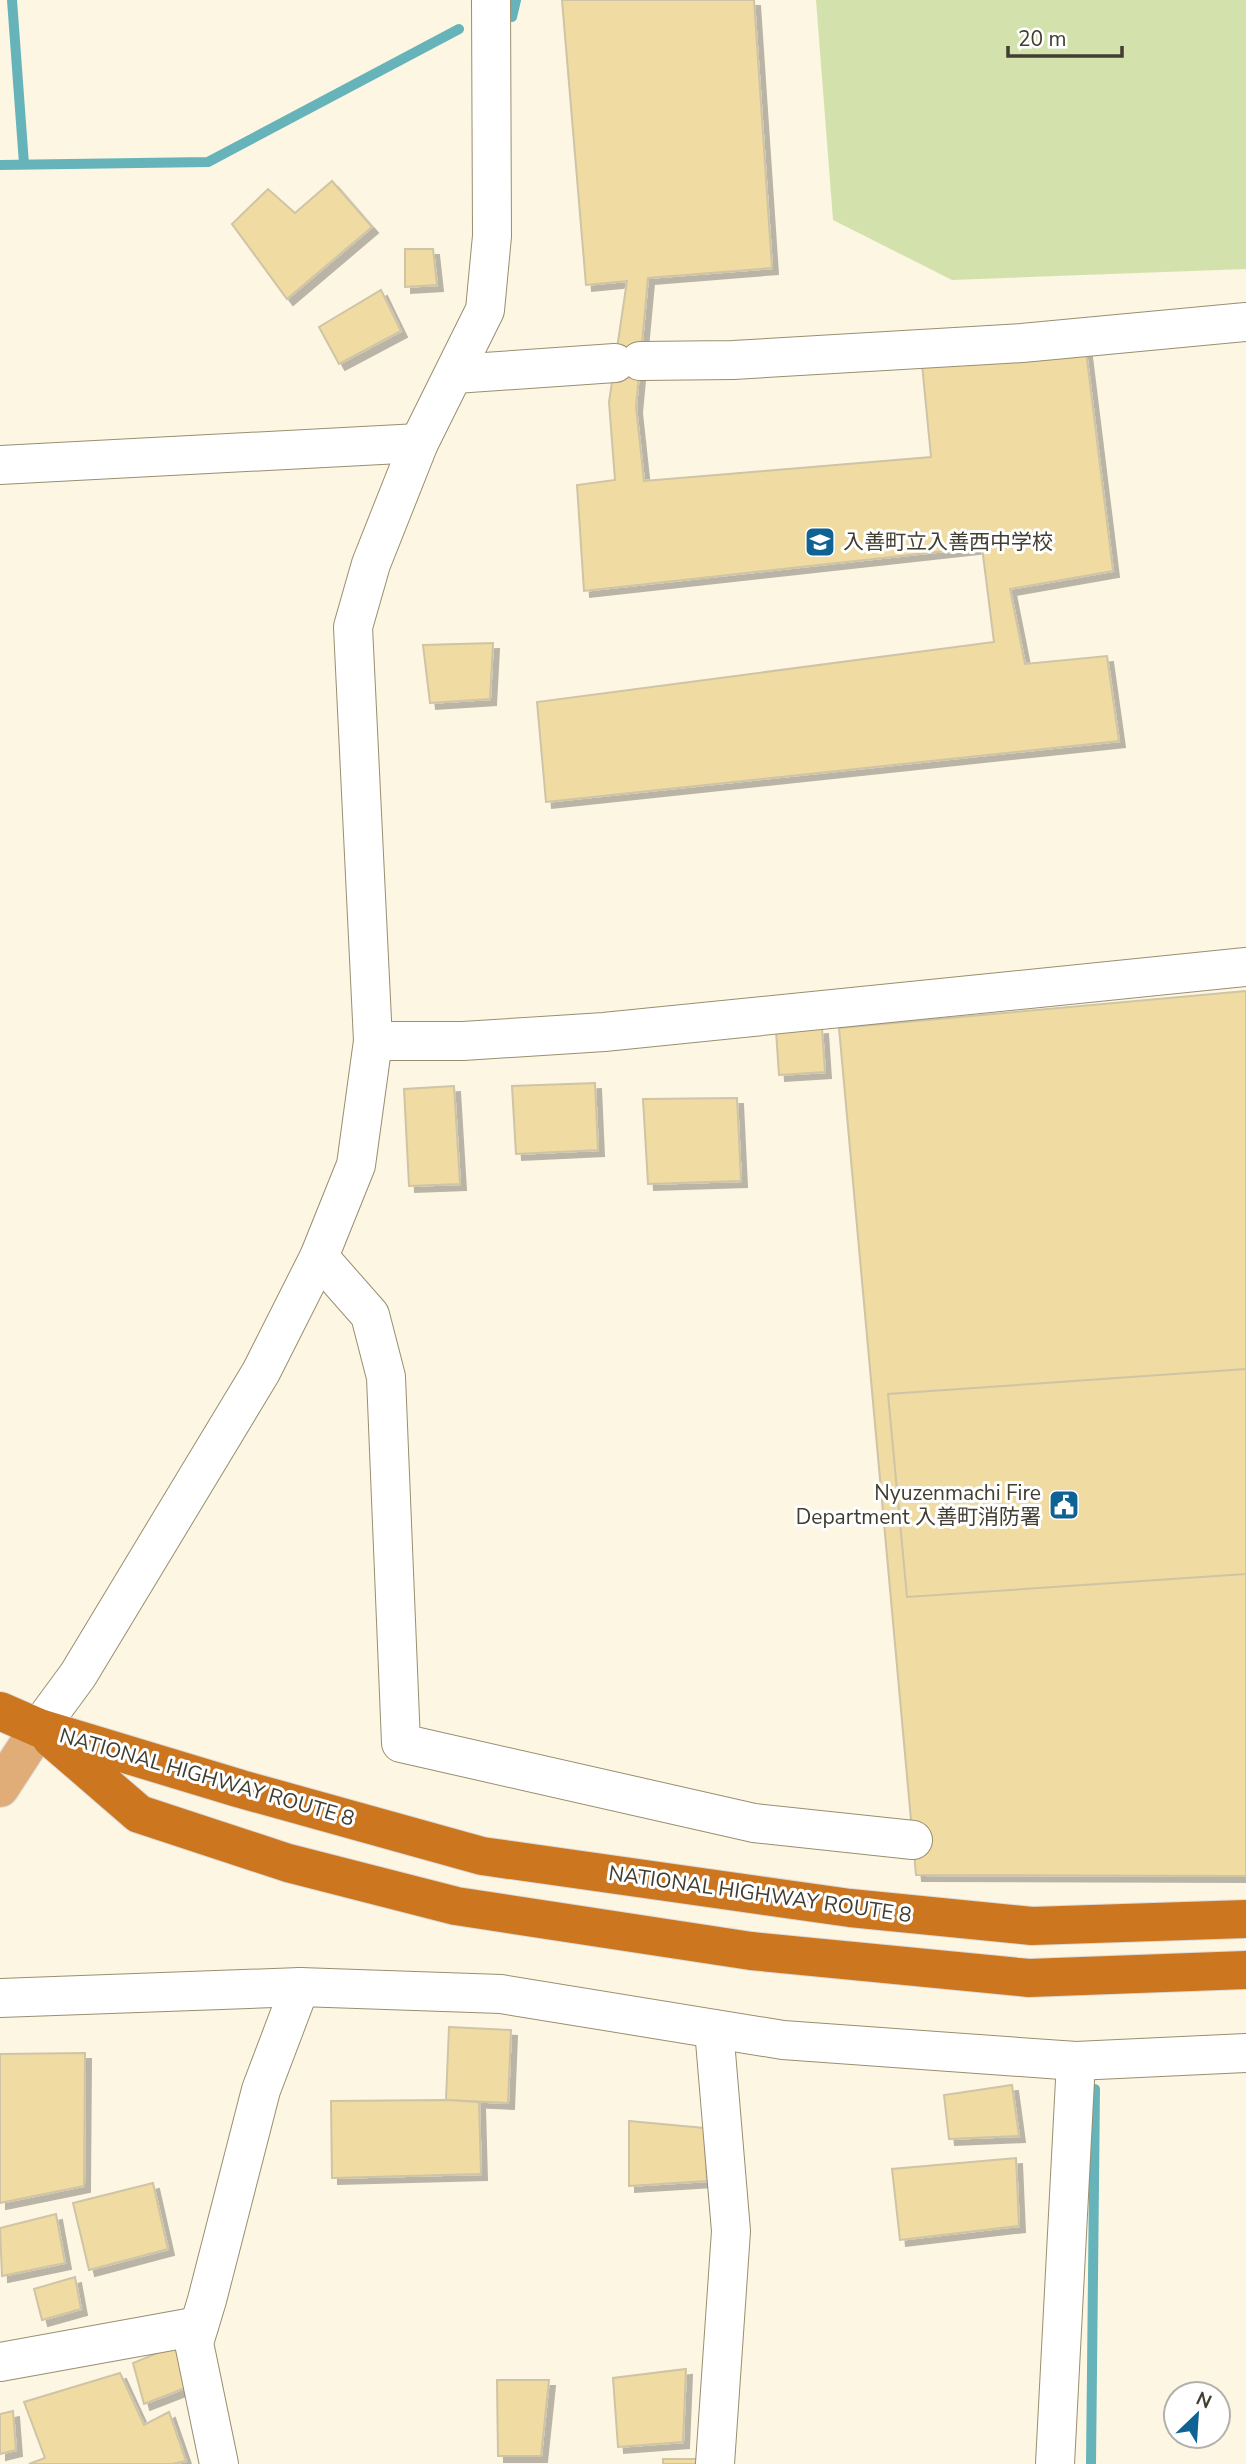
<svg xmlns="http://www.w3.org/2000/svg" width="1246" height="2464" viewBox="0 0 1246 2464" font-family="'Nunito Sans','Noto Sans JP',sans-serif">
<style>
.green{fill:#d3e2ad}
.lines{fill:none;stroke-linecap:round;stroke-linejoin:round}
.stream{stroke:#66b4b9;stroke-width:10}
.building{fill:#f0dca2;stroke:#cfc4a5;stroke-width:2;filter:url(#shadow)}
.minor-casing{stroke:#998e70;stroke-width:40}
.major-casing{stroke:#dddcda;stroke-width:40}
.highway-casing{stroke:#dddcda;stroke-width:40}
.minor{stroke:#fff;stroke-width:38}
.major{stroke:#e0ad79;stroke-width:38}
.highway{stroke:#cc7620;stroke-width:38}
.labels{text-anchor:middle;stroke-width:6;stroke-linejoin:round;paint-order:stroke}
.poi-label{font-size:21px;fill:#413d30;stroke:#fff;text-anchor:start}
.street-label{font-size:21px;fill:#413d30;stroke:#fff}
</style>
<defs>
<filter id="shadow"><feDropShadow dx="6" dy="6" stdDeviation="0" flood-color="#0004"/></filter>
</defs>
<rect width="100%" height="100%" fill="#fdf6e3"/>
<polygon class="green" points="816,0 1246,0 1246,269 952,280 833,220"/>
<g class="lines">
<g class="stream">
<polyline points="12,0 24,164"/>
<polyline points="512,17 516,0"/>
<polyline points="0,165 208,162 459,29"/>
<polyline points="1091,2464 1095,2089"/>
</g>
</g>
<g class="building">
<polygon points="562,0 754,0 772,268 648,278 636,407 644,481 931,457 922,364 1086,351 1113,571 1010,589 1025,664 1107,656 1119,741 546,802 537,702 994,642 982,547 584,591 577,485 615,480 609,402 627,281 586,285"/>
<polygon points="332,181 372,227 287,299 232,224 268,189 295,213"/>
<polygon points="405,249 433,249 437,285 405,287"/>
<polygon points="381,290 401,331 339,364 319,327"/>
<polygon points="493,643 490,699 430,703 423,645"/>
<polygon points="1246,991 1246,1876 916,1875 839,1028"/>
<polygon points="822,1028 825,1072 779,1075 776,1031"/>
<polygon points="595,1083 598,1150 516,1154 512,1086"/>
<polygon points="454,1086 460,1184 409,1186 404,1089"/>
<polygon points="737,1098 741,1181 648,1184 643,1099"/>
<polygon points="1246,1369 1246,1574 907,1597 888,1394"/>
<polygon points="449,2027 511,2030 508,2103 446,2100"/>
<polygon points="85,2053 84,2186 0,2203 0,2054"/>
<polygon points="1012,2085 1019,2136 949,2139 944,2095"/>
<polygon points="446,2100 479,2102 481,2174 332,2178 331,2101"/>
<polygon points="629,2121 704,2128 707,2181 629,2186"/>
<polygon points="1016,2158 1019,2226 900,2240 892,2169"/>
<polygon points="153,2183 168,2249 89,2270 73,2203"/>
<polygon points="56,2214 65,2263 2,2276 0,2228"/>
<polygon points="75,2277 81,2309 42,2320 34,2289"/>
<polygon points="177,2345 188,2387 144,2404 133,2363"/>
<polygon points="686,2369 683,2442 618,2447 613,2378"/>
<polygon points="120,2373 144,2425 169,2412 186,2461 172,2464 29,2464 45,2458 24,2402"/>
<polygon points="497,2380 549,2380 541,2456 498,2456"/>
<polygon points="13,2411 16,2450 0,2454 0,2414"/>
<polygon points="663,2459 699,2459 698,2464 663,2464"/>
</g>
<g class="lines">
<g class="minor-casing">
<g id="minor">
<polyline points="640,361 733,360 1022,343 1246,322"/>
<polyline points="455,374 615,363"/>
<polyline points="0,465 419,443"/>
<polyline points="373,1041 463,1041 604,1032 1246,967"/>
<polyline points="319,1257 370,1315 386,1377 401,1743 754,1823 913,1840"/>
<polyline points="39,1728 78,1675 261,1372 319,1257 356,1165 373,1041 353,627 371,564 419,443 485,310 492,236 491,0"/>
<polyline points="0,1998 300,1987 501,1994 783,2040 1076,2061 1246,2053"/>
<polyline points="714,2029 731,2231 715,2464"/>
<polyline points="0,2362 199,2326"/>
<polyline points="219,2464 194,2343 207,2300 261,2090 300,1987"/>
<polyline points="1055,2464 1076,2061"/>
</g>
</g>
<g class="major-casing">
<polyline id="major" points="0,1788 39,1728"/>
</g>
<g class="highway-casing">
<g id="highway">
<polyline points="0,1711 39,1728 241,1789 482,1856 850,1908 1032,1926 1246,1919"/>
<polyline points="51,1738 139,1814 288,1863 456,1906 751,1951 1029,1978 1246,1970"/>
</g>
</g>
<use href="#minor" class="minor"/>
<use href="#major" class="major"/>
<use href="#highway" class="highway"/>
</g>
<defs>
<g id="school-square" transform="scale(1.575)"><rect x="-9" y="-9" width="18" height="18" rx="4" fill="#0e6394" stroke="#fff"/><path d="M0-5L7-2L0 1L-7-2ZM-4 1L0 2.5L4 1V4Q0 6-4 4Z" fill="#fff"/></g>
<g id="civic-square" transform="scale(1.575)"><rect x="-9" y="-9" width="18" height="18" rx="4" fill="#0e6394" stroke="#fff"/><path d="M-.6-6.5H3V-4.5H.6V-3L4-1V1h2V6H-6V1h2V-1L-.6-3ZM-1.2 2.5V6h2.4V2.5Z" fill="#fff"/></g>
</defs>
<g fill-rule="evenodd">
<use href="#school-square" x="820" y="542"/>
<use href="#civic-square" x="1064" y="1505"/>
</g>
<g class="labels">
<g class="poi-label">
<text x="843" y="549">入善町立入善西中学校</text>
<text x="1041" y="1500" text-anchor="end">Nyuzenmachi Fire<tspan x="1041" dy="24">Department 入善町消防署</tspan></text>
</g>
<g class="street-label">
<text transform="translate(207 1777) rotate(16)" y="7">NATIONAL HIGHWAY ROUTE 8</text>
<text transform="translate(760 1894) rotate(8)" y="7">NATIONAL HIGHWAY ROUTE 8</text>
</g>
</g>
<g transform="translate(1197 2415) rotate(25)"><circle r="33" fill="#ffffff" stroke="#b3b1ac" stroke-width="2"/>
<path d="M0-5L12 26L0 18L-12 26Z" fill="#0e6394"/>
<text y="-10" font-size="19" font-weight="bold" text-anchor="middle" fill="#413d30">N</text>
</g>
<path d="M1008 46v10h114v-10" fill="none" stroke="#413d30" stroke-width="3.5"/>
<text x="1018" y="46" font-size="21" fill="#413d30" stroke="#ffffff" stroke-width="5" paint-order="stroke">20 m</text>
</svg>
